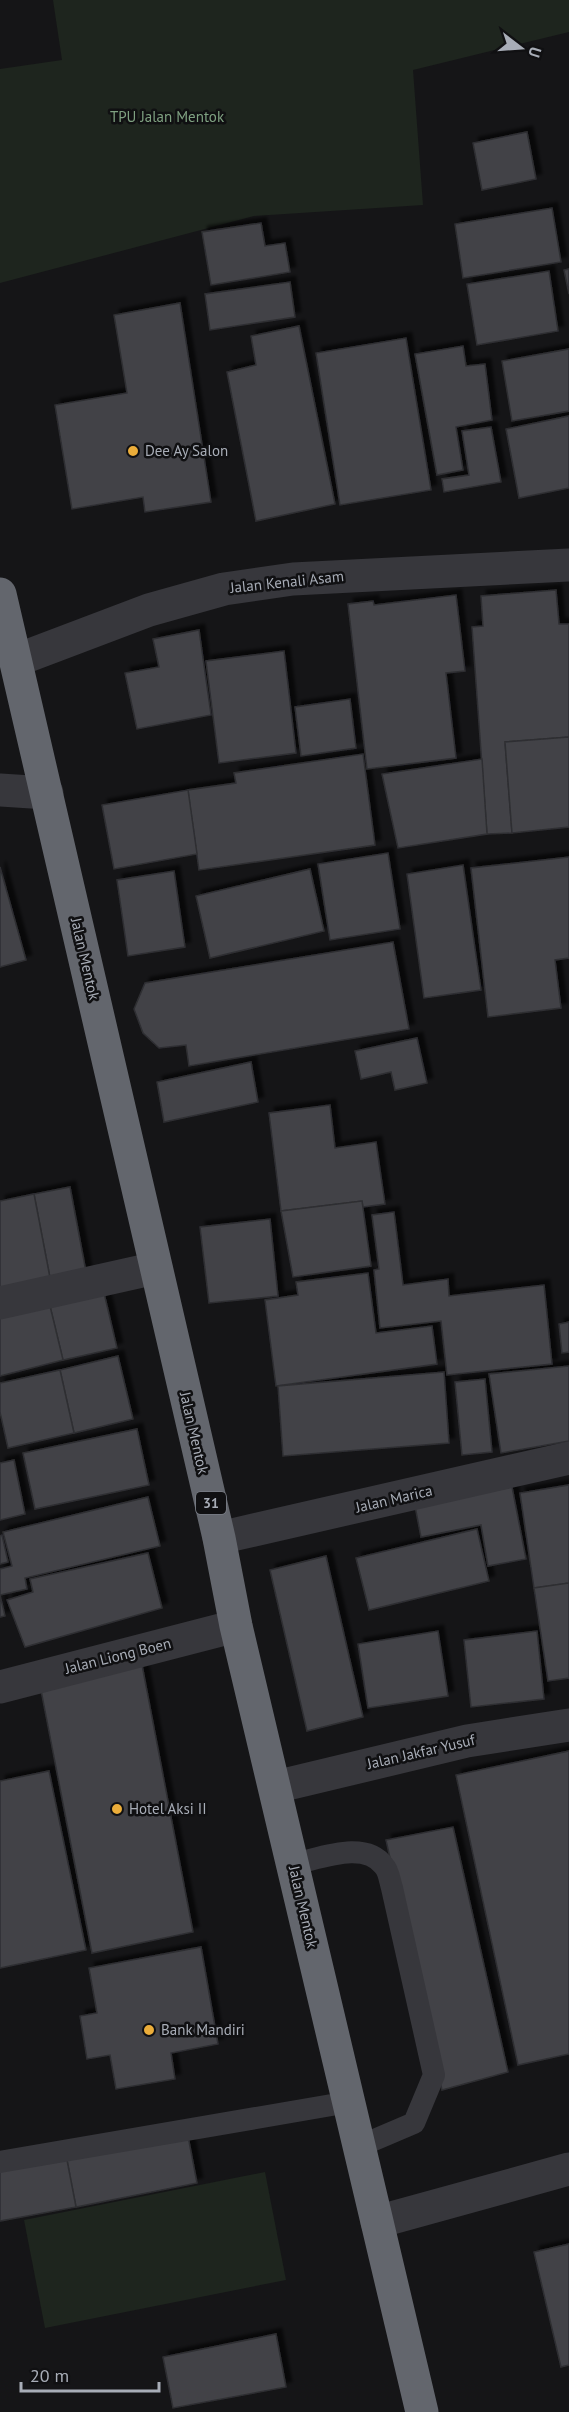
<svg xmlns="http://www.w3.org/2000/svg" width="569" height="2412" viewBox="0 0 569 2412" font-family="'PT Sans',sans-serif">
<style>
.green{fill:#1e251e}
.building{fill:#424347;stroke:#2f2f33;stroke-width:1.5;filter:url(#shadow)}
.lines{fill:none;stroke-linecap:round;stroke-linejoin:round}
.lane{stroke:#37373c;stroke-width:22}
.street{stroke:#37373c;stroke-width:33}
.highway{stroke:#63666d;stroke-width:33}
.poi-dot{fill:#ebad3a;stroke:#101012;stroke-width:2}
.labels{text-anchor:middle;stroke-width:5;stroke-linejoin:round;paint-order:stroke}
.shield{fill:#101012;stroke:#7a7e86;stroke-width:1.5}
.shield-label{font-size:14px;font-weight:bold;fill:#a8adb7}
.park-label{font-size:15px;fill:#7fa181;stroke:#101012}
.poi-label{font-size:15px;fill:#a8adb7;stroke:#101012;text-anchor:start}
.street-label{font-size:15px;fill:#a8adb7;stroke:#101012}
</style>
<defs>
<filter id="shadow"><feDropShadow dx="5.5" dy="-5.5" stdDeviation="1.5" flood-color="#0009"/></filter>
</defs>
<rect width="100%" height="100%" fill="#151517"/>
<g class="green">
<polygon points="53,0 569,0 569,32 413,70 423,205 254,216 0,283 0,69 62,60"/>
<polygon points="265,2172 286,2280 45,2328 24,2220"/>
</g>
<g class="building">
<polygon points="527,132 536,179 482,190 473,143"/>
<polygon points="552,208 561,262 463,278 455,224"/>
<polygon points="261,223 265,246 285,243 290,272 211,285 202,232"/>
<polygon points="569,269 569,294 564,270"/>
<polygon points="549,271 558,331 477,345 467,284"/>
<polygon points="290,282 295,317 210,330 205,294"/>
<polygon points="180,303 211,502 145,512 143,497 72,509 55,405 127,393 114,315"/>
<polygon points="299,326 335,504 256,521 227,372 256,365 251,336"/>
<polygon points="406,338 431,490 340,505 316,353"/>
<polygon points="463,346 466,366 485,364 492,420 456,427 463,470 437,475 415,354"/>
<polygon points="569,349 569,411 512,421 502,361"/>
<polygon points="569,416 569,488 519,498 506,429"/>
<polygon points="491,427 501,482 444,492 442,479 469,475 462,431"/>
<polygon points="556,590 559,624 569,624 569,737 505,742 512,833 487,834 472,627 483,626 481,596"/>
<polygon points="456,595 465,671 446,673 456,758 367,769 348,604 373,601 374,605"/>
<polygon points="199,630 211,715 137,729 125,673 159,667 153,639"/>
<polygon points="284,651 296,753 219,763 206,661"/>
<polygon points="350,699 356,748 301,756 295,707"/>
<polygon points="569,737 569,827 512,833 505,742"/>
<polygon points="363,754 375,845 199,870 188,790 236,783 234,773"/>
<polygon points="482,759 487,834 398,848 382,774"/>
<polygon points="188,790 197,854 114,869 102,805"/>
<polygon points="388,853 400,929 330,940 318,864"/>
<polygon points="569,857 569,958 555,960 561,1008 488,1017 471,868"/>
<polygon points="463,865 481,990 424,998 407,874"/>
<polygon points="0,867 26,960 0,967"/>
<polygon points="310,869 324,931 210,958 196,896"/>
<polygon points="174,871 185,947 128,956 117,880"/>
<polygon points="393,942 409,1029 189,1066 186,1045 159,1048 143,1033 134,1009 145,983"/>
<polygon points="417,1038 427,1083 395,1090 391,1072 361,1079 355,1051"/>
<polygon points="251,1062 258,1102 164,1122 157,1082"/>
<polygon points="330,1105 335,1148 376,1142 385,1204 363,1207 362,1201 281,1211 269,1113"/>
<polygon points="70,1187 87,1277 51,1283 34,1194"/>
<polygon points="34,1194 51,1283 0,1294 0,1201"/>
<polygon points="362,1201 371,1266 293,1277 281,1211"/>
<polygon points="394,1212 403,1285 448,1279 449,1296 544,1285 552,1364 447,1375 441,1321 380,1328 374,1270 379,1269 372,1215"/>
<polygon points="270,1219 278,1296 209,1303 200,1227"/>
<polygon points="368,1273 376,1333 432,1326 437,1364 276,1386 265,1300 298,1295 296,1282"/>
<polygon points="104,1293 117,1348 63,1360 50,1306"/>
<polygon points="50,1306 63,1360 0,1376 0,1318"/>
<polygon points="569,1322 569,1352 562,1353 559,1324"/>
<polygon points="118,1356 133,1419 74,1433 60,1370"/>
<polygon points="569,1366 569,1441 501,1453 489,1374"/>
<polygon points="60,1370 74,1433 8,1448 0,1412 0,1383"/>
<polygon points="444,1372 449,1443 283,1456 278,1386"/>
<polygon points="485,1379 492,1452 462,1455 455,1382"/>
<polygon points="137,1429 149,1485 35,1509 23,1453"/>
<polygon points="14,1460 25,1514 0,1520 0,1463"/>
<polygon points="569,1485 569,1583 534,1588 520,1493"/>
<polygon points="512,1487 526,1559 488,1566 481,1525 421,1537 415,1506"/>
<polygon points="148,1497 160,1546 25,1578 27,1589 0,1595 0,1569 12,1566 3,1532"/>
<polygon points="477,1529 489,1581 369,1610 356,1558"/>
<polygon points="2,1535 8,1562 0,1564 0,1536"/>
<polygon points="148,1553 162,1608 25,1647 7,1600 33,1592 30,1579"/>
<polygon points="326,1556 363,1717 307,1731 270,1570"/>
<polygon points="569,1583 569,1678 548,1681 534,1588"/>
<polygon points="0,1595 5,1616 0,1617"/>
<polygon points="438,1631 448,1696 368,1708 358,1644"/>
<polygon points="537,1631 544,1699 471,1707 464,1640"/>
<polygon points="142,1665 193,1932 92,1953 40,1685"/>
<polygon points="569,1751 569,2054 518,2065 456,1775"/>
<polygon points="49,1771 86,1950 0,1968 0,1781"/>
<polygon points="453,1827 508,2072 442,2090 386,1840"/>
<polygon points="201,1947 218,2044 171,2053 175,2079 116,2089 110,2055 87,2059 80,2016 97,2013 89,1968"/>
<polygon points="187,2131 197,2183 76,2207 66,2155"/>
<polygon points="66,2155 76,2207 0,2221 0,2168"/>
<polygon points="569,2244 569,2365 561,2367 534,2252"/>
<polygon points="276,2334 286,2387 173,2408 163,2357"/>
</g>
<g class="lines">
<g class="lane">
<path d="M 293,1864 C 319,1859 365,1839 384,1866 C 389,1871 390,1882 392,1888 L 434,2075 L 414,2123 L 360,2146"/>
<polyline points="0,2162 349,2102"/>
</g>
<g class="street">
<polyline points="17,660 149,610 224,589 293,579 569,565"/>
<polyline points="0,790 47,793"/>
<polyline points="0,1303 156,1268"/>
<polyline points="219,1538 569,1458"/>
<polyline points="0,1687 236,1626"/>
<polyline points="275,1787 467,1741 569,1725"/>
<polyline points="377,2222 569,2169"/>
</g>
<polyline class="highway" points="0,594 219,1538 236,1626 422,2412"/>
</g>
<g class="poi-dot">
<circle cx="133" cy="451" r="6"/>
<circle cx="117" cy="1809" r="6"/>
<circle cx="149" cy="2030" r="6"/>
</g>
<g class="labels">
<rect class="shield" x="196" y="1492" width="30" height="22" rx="4.5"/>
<g class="shield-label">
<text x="211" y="1508">31</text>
</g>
<g class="park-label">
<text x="167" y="122">TPU Jalan Mentok</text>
</g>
<g class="poi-label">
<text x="145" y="456">Dee Ay Salon</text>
<text x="129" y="1814">Hotel Aksi II</text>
<text x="161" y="2035">Bank Mandiri</text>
</g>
<g class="street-label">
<text transform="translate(287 582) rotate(-6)" y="5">Jalan Kenali Asam</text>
<text transform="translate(85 959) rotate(77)" y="5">Jalan Mentok</text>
<text transform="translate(194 1433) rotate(77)" y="5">Jalan Mentok</text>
<text transform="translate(394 1499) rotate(-13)" y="5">Jalan Marica</text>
<text transform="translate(118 1656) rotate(-14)" y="5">Jalan Liong Boen</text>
<text transform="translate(421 1752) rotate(-13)" y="5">Jalan Jakfar Yusuf</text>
<text transform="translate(303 1907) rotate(77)" y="5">Jalan Mentok</text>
</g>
</g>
<g transform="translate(521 48) rotate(107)" stroke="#101012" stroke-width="4.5" paint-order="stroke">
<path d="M0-4.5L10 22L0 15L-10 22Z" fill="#a8adb7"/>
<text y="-9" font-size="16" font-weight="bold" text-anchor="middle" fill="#a8adb7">U</text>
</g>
<path d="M21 2382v9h138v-9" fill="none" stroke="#a8adb7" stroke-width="3"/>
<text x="30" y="2382" font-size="18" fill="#a8adb7" stroke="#101012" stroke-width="4.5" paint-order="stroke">20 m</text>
</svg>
